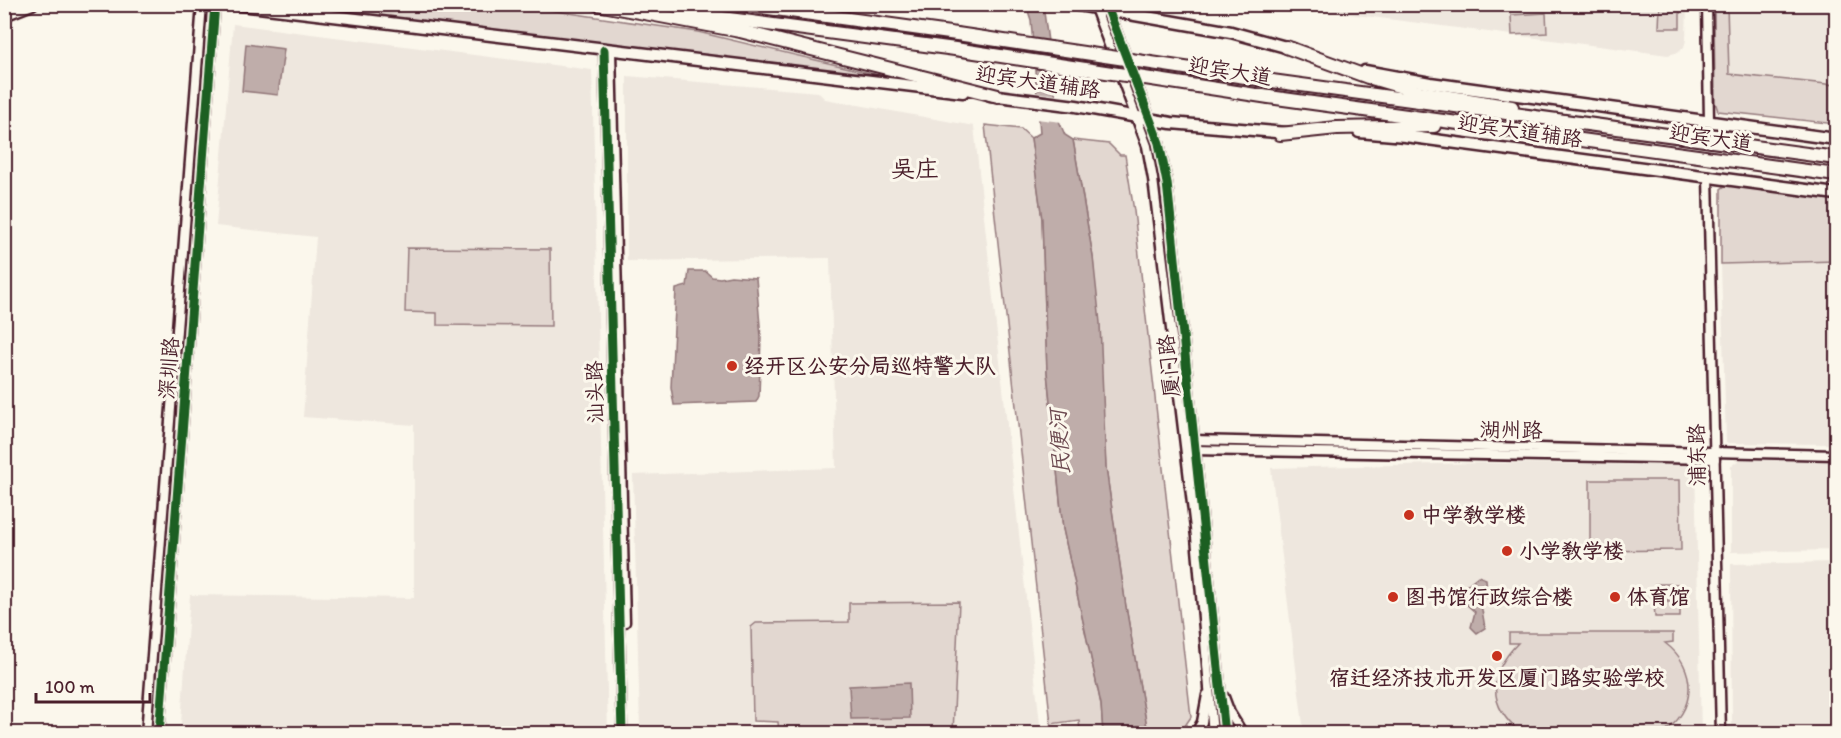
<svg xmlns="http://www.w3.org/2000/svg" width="1841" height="738" viewBox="0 0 1841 738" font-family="Itim,'LXGW WenKai TC',sans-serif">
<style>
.built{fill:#eee7de}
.green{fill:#e2d7d0;stroke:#967b7e;stroke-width:1.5}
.water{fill:#bfadaa;stroke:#907477;stroke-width:1.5}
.pier{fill:#fbf7ec}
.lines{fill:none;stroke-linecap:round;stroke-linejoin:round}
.minor-casing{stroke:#4a1f2b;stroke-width:13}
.major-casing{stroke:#4a1f2b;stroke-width:15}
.highway-casing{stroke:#4a1f2b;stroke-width:16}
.minor{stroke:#fbf7ec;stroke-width:8}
.major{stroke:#fbf7ec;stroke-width:10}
.highway{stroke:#fbf7ec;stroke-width:12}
.highway-bridge-casing{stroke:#4a1f2b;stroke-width:16;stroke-linecap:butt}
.highway-bridge{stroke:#fbf7ec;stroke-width:12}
.cycleway-casing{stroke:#fbf7ec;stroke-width:13}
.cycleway{stroke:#1b5e20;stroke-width:9}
.poi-dot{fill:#c8321e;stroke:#fbf7ec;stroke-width:2}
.labels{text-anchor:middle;stroke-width:6;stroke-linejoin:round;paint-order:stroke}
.street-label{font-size:21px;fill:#4a1f2b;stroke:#fbf7ec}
.poi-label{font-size:21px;font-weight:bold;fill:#4a1f2b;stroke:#fbf7ec;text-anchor:start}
.water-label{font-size:22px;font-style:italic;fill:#6d4a51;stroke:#fbf7ec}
.quarter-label{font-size:24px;fill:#4a1f2b;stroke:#fbf7ec}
</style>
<rect width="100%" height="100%" fill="#fbf7ec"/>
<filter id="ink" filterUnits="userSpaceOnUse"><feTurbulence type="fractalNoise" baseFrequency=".0167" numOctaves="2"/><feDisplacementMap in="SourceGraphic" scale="12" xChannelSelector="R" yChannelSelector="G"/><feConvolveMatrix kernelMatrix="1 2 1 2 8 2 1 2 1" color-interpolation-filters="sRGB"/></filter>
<g filter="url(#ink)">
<g class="built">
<polygon points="1279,5 1687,5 1686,40 1684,47 1679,52 1668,55"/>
<polygon points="1727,5 1836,5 1836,85 1729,74"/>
<polygon points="233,24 592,70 608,733 265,733 195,731 185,728 181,723 190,595 414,598 414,425 303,417 316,237 216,226"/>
<polygon points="627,76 818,92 825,99 974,126 1041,733 953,733 958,602 847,603 849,604 850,622 756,623 751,627 752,733 650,733 640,727 633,475 836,468 830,258 627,261"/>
<polygon points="1836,261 1836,444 1726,443 1721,264"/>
<polygon points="1740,459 1836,460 1836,550 1731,552 1731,466"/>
<polygon points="1480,463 1695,465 1701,733 1304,733 1271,468"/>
<polygon points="1836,562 1836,733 1732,733 1731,564"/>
</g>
<g class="green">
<polygon points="261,5 515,5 698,32 912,83"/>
<polygon points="1660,5 1680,5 1680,28 1659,28"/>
<polygon points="1714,5 1727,5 1729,74 1836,85 1836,124 1718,111 1715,102"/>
<polygon points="1546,13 1547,33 1512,35 1511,15"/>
<polygon points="985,125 1021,129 1031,138 1042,219 1047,372 1063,529 1101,704 1103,733 1080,733 1079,720 1051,724"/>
<polygon points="1073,140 1109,144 1120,155 1125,155 1134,211 1191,717 1180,733 1148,733 1126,607 1106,468 1093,257"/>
<polygon points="1732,181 1836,200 1836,261 1721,264 1721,189"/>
<polygon points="407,248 550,249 551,326 437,325 437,313 405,312"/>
<polygon points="1590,480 1680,480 1681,550 1590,551"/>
<rect x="1655" y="584" width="25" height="16"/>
<polygon points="959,602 953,733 779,733 778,722 753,721 751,627 756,623 849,622 849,603"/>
<polygon points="1654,602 1680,602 1680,617 1655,617"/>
<path d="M 1509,633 L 1673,633 L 1673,642 L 1665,643 C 1698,667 1697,712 1662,733 L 1521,733 C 1487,706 1488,673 1518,643 L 1509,643 Z"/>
</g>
<g class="water">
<polygon points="1026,5 1043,5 1059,121 1065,135 1073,140 1093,257 1100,323 1106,468 1126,607 1148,733 1103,733 1101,704 1063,529 1047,372 1042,219 1031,138 1040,133 1031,20"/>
<polygon points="246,44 284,49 278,95 242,91"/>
<polygon points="689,271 705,271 712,277 720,278 731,276 756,278 761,337 759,396 756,402 674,405 671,387 676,289 687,286"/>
<polygon points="1478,576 1486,579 1487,594 1481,604 1485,628 1477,633 1471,627 1475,612 1465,603 1462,589"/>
<polygon points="909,683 910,718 851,719 849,686"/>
</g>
<polygon class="pier" points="1034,92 1058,95 1062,122 1036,119"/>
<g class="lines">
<g class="minor-casing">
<g id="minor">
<polyline points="1106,4 1159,143 1167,183 1225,734"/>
<polyline points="1707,4 1709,121"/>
<polyline points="1094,5 1147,146 1153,179 1196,537 1213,734"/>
<polyline points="604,50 622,734"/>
<polyline points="611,51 625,622"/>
<polyline points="1708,176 1721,734"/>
<polyline points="1192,440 1836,455"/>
<polyline points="1191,450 1715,459"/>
<polyline points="1224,697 1230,713 1243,734"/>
<polyline points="146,734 202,4"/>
<polyline points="159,734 215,4"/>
<polyline points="1195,734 1202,722 1207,695"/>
</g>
</g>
<g class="major-casing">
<g id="major">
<polyline points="233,4 963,92"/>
<polyline points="1073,4 1231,32 1293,49"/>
<polyline points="4,15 32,4"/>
<polyline points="1365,71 1430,83 1836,139"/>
<polyline points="990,95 1076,106 1171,123 1287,133"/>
<polyline points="1359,132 1405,136 1836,194"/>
</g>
</g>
<g class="highway-casing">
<g id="highway">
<polyline points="597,4 740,31 998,96"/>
<polyline points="740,4 957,34"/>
<polyline points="684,13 955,49"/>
<polyline points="1286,47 1368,77 1419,92 1512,107"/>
<polyline points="1272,81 1836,158"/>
<polyline points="1269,97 1836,175"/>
<polyline points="1280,134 1337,128 1434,126"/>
</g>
</g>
<use href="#minor" class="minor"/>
<use href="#major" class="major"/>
<use href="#highway" class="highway"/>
<g class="highway-bridge-casing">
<g id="highway-bridge">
<polyline points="957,34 1272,81"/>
<polyline points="955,49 1269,97"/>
</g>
</g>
<use href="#highway-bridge" class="highway-bridge"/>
<g class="cycleway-casing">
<g id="cycleway">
<polyline points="1106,4 1159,143 1167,183 1225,734"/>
<polyline points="604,50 622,734"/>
<polyline points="159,734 215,4"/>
</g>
</g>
<use href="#cycleway" class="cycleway"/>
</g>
</g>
<g class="poi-dot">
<circle cx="732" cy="366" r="6"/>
<circle cx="1409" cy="515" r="6"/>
<circle cx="1507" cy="551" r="6"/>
<circle cx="1393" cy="597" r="6"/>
<circle cx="1615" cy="597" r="6"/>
<circle cx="1497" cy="656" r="6"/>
</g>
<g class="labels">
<g class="street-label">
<text transform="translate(1230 71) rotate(9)" y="7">迎宾大道</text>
<text transform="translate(1038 82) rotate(8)" y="7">迎宾大道辅路</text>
<text transform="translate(1520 131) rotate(8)" y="7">迎宾大道辅路</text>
<text transform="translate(1711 138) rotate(8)" y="7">迎宾大道</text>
<text transform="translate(1169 366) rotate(-96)" y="7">厦门路</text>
<text transform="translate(169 368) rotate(-86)" y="7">深圳路</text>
<text transform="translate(595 392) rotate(-92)" y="7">汕头路</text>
<text transform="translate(1511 430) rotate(1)" y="7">湖州路</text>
<text transform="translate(1697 455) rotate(-91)" y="7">浦东路</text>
</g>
<g class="poi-label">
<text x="744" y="373">经开区公安分局巡特警大队</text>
<text x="1421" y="522">中学教学楼</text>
<text x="1519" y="558">小学教学楼</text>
<text x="1405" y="604">图书馆行政综合楼</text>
<text x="1627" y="604">体育馆</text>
<text x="1497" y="685" text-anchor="middle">宿迁经济技术开发区厦门路实验学校</text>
</g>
<g class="water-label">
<text transform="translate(1059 442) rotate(-94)" y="8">民便河</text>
</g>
<g class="quarter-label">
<text x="915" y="177">吴庄</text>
</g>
</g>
<rect width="1841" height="738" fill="none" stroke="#fbf7ec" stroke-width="24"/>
<rect x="12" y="12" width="1817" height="714" fill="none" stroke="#4a1f2b" stroke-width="2" filter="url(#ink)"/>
<path d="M36 693v9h114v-9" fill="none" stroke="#4a1f2b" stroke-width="3"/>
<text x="45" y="693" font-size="18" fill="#4a1f2b" stroke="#fbf7ec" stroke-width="4.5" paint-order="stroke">100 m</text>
</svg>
